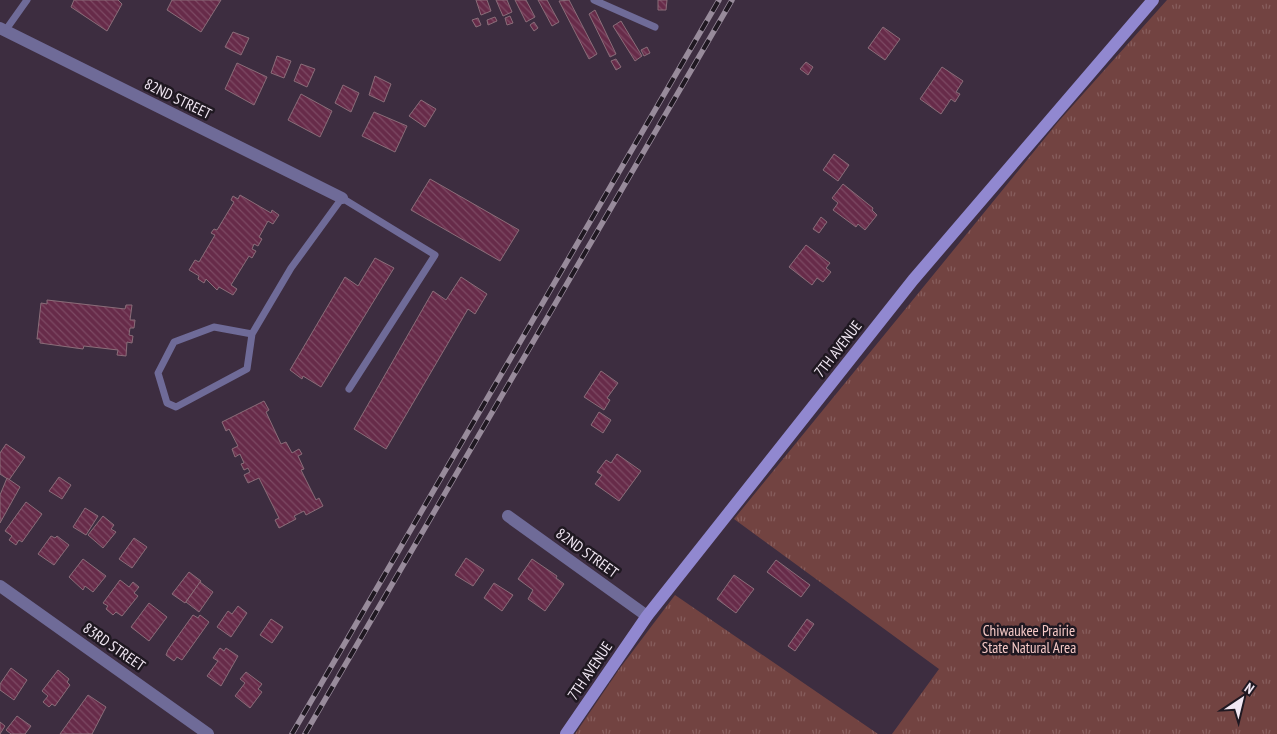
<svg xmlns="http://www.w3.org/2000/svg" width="1277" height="734" viewBox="0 0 1277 734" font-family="'PT Sans Narrow',sans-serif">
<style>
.park{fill:url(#park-tufts)}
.building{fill:url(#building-back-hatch);stroke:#8a6d79}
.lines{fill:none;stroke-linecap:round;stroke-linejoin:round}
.lane{stroke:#6f6b98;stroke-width:7}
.street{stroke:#6f6b98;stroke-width:12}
.secondary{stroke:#9188d0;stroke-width:12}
.rail-casing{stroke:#988b9b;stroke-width:5.5}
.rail{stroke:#1f1821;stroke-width:4;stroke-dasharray:11;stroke-linecap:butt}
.labels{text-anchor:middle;stroke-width:5;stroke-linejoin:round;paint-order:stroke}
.street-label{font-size:15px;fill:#f2e8f4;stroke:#1f1821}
.park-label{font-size:15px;fill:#f5c9c6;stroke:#1f1821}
</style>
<defs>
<pattern id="park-tufts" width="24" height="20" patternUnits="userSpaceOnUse" patternTransform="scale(1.25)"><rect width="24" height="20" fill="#724341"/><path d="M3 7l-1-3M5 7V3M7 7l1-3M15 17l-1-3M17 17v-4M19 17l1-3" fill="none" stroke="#875e5d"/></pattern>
<pattern id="building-back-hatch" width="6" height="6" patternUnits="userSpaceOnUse" patternTransform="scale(1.25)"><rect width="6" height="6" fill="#672b49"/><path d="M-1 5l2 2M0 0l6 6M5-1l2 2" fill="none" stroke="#7d4a64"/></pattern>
</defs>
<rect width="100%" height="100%" fill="#3d2d40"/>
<g class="park">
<polygon points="1167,0 1277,0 1277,734 892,734 939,669 734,519 1058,122"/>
<polygon points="675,595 878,734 575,734 620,668"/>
</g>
<g class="building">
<polygon points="74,0 118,0 122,4 107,31 71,7"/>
<polygon points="172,0 221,0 201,32 167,10"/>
<polygon points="476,0 487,0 491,11 481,15"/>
<polygon points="496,0 507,0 512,12 503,16"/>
<polygon points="515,0 526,0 535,17 526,22"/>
<polygon points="538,0 547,0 559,22 552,26"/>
<polygon points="569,0 597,54 589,59 559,1"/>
<polygon points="658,0 667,0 666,10 658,10"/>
<polygon points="595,10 616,54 610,57 589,14"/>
<polygon points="510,16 513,23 507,25 505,18"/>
<polygon points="495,17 497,21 488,25 487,20"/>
<polygon points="478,18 481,25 476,27 472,20"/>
<polygon points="621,21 642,56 635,61 613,26"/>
<polygon points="534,22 538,28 534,31 530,25"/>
<polygon points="883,27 900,39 885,60 868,48"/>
<polygon points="233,32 249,38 241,55 225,47"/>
<polygon points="647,47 650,53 644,56 641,50"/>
<polygon points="277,56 291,61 284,78 271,73"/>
<polygon points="616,59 621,67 616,70 611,61"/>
<polygon points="806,62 813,67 808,75 800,69"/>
<polygon points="237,63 267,77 254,105 225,89"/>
<polygon points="301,64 315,69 307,87 294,81"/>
<polygon points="942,67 963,81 956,92 960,94 955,102 951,99 941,114 920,99"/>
<polygon points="375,76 391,84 384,102 369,95"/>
<polygon points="343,85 359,93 351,112 335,103"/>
<polygon points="301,94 332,111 320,137 288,120"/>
<polygon points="421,100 436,109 425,127 409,116"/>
<polygon points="374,112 407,126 395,152 362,136"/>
<polygon points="834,154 849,165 838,181 823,170"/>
<polygon points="430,179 519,230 500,261 411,210"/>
<polygon points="843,184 873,208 872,210 877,215 865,230 858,224 856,227 833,210 838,203 832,198"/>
<polygon points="240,195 271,213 272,210 279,215 273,224 268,221 259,237 262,239 258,246 254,244 252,249 256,251 252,258 249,256 231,285 237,289 233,295 219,287 217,290 206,279 204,283 198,279 199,276 189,270 195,260 199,262 215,235 211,233 214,229 217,230 234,202 231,200 233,196 238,199"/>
<polygon points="821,217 827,222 819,233 813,229"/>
<polygon points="806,245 830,263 826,268 831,272 823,282 817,278 812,285 789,267"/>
<polygon points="375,258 394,268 321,387 303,376 302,379 290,370 345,277 358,286"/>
<polygon points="461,277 487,294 475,314 468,309 386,449 354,429 433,291 446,300"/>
<polygon points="47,300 125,309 126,305 132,305 130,320 135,320 134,328 130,328 129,335 133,336 132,343 127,342 126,356 117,355 118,350 84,346 83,349 40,343 40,339 37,339 41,303 47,304"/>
<polygon points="601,371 618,383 607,398 610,400 604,410 584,397"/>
<polygon points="264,401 269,410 266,412 281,444 286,442 292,453 299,449 302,454 298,456 304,469 301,470 316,500 319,498 323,506 306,515 304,511 294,516 296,519 279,528 275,520 279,518 259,478 248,483 244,475 250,472 248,468 244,470 241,464 244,463 240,454 235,457 232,449 238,446 229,429 226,431 222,422"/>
<polygon points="599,412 611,420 603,433 591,425"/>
<polygon points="6,444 25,457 9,480 0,474 0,453"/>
<polygon points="617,454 641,471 619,501 595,484 602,475 597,472 606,460 611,463"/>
<polygon points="59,477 71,485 62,499 49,491"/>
<polygon points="7,478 20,487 0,523 0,495"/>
<polygon points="26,502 42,514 22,542 19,540 16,545 9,540 12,536 5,531"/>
<polygon points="85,508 98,516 86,535 73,527"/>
<polygon points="103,516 114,525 111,529 116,532 103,548 88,535"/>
<polygon points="51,536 55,538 57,536 69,545 54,565 38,554"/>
<polygon points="134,538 147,547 132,568 119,559"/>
<polygon points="466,558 484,570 473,586 455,575"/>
<polygon points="83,559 106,576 93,592 85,586 83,590 69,577"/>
<polygon points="532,559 557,576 556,578 564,584 545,611 528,599 533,590 518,579"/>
<polygon points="776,560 810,585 801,597 767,572"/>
<polygon points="189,572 201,581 185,603 172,594"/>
<polygon points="734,575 754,589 736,613 717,599"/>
<polygon points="120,580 129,587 133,582 139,587 134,593 138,596 122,616 116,612 113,615 106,609 108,606 103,603"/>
<polygon points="200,582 213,592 199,612 186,602"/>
<polygon points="494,583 513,595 502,611 484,598"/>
<polygon points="149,603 167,617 149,641 131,627"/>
<polygon points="238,606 247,613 231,637 217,627 228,611 232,614"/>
<polygon points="193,615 198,618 200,615 209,622 182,660 177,657 174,661 166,655 168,650"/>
<polygon points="271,619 283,627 272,643 260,635"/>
<polygon points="807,619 814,624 795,651 788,646"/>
<polygon points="220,648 224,651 226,648 238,656 221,686 207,676 218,661 213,658"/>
<polygon points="11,668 27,680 14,700 0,690 0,684"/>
<polygon points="58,670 69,679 67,682 70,685 55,706 52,704 49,707 43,702 48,696 42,691"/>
<polygon points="246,672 262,684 258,689 262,692 250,708 235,696 245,683 240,679"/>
<polygon points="88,695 106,707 92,734 60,734"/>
<polygon points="17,716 31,726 25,734 11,734 6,730"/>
<polygon points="0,722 5,726 0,734"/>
</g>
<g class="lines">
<g class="lane">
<polyline points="594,0 655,27"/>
<polyline points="5,31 27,0"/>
<polyline points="252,334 214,327 174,342 158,373 167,403 176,407 247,369 252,334 291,268 342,198 435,255 349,389"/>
</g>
<g class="street">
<polyline points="0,28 342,198"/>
<polyline points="508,516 647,616"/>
<polyline points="0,586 208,734"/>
</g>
<polyline class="secondary" points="566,734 647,616 913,280 1153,0"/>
<g class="rail-casing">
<g id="rail">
<polyline points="292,734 719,0"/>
<polyline points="305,734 732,0"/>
</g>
</g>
<use href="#rail" class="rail"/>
</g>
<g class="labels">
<g class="street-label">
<text transform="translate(178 99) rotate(26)" y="5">82ND STREET</text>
<text transform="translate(838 349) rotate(-52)" y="5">7TH AVENUE</text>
<text transform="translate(587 553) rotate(36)" y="5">82ND STREET</text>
<text transform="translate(114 647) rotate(35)" y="5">83RD STREET</text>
<text transform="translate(590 671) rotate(-56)" y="5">7TH AVENUE</text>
</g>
<g class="park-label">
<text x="1029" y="636">Chiwaukee Prairie<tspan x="1029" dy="17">State Natural Area</tspan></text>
</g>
</g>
<g transform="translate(1242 699) rotate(35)" stroke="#1f1821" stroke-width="4" paint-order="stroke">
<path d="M0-4L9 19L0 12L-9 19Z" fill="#f2e8f4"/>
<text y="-8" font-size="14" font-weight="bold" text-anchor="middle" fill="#f2e8f4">N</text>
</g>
</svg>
